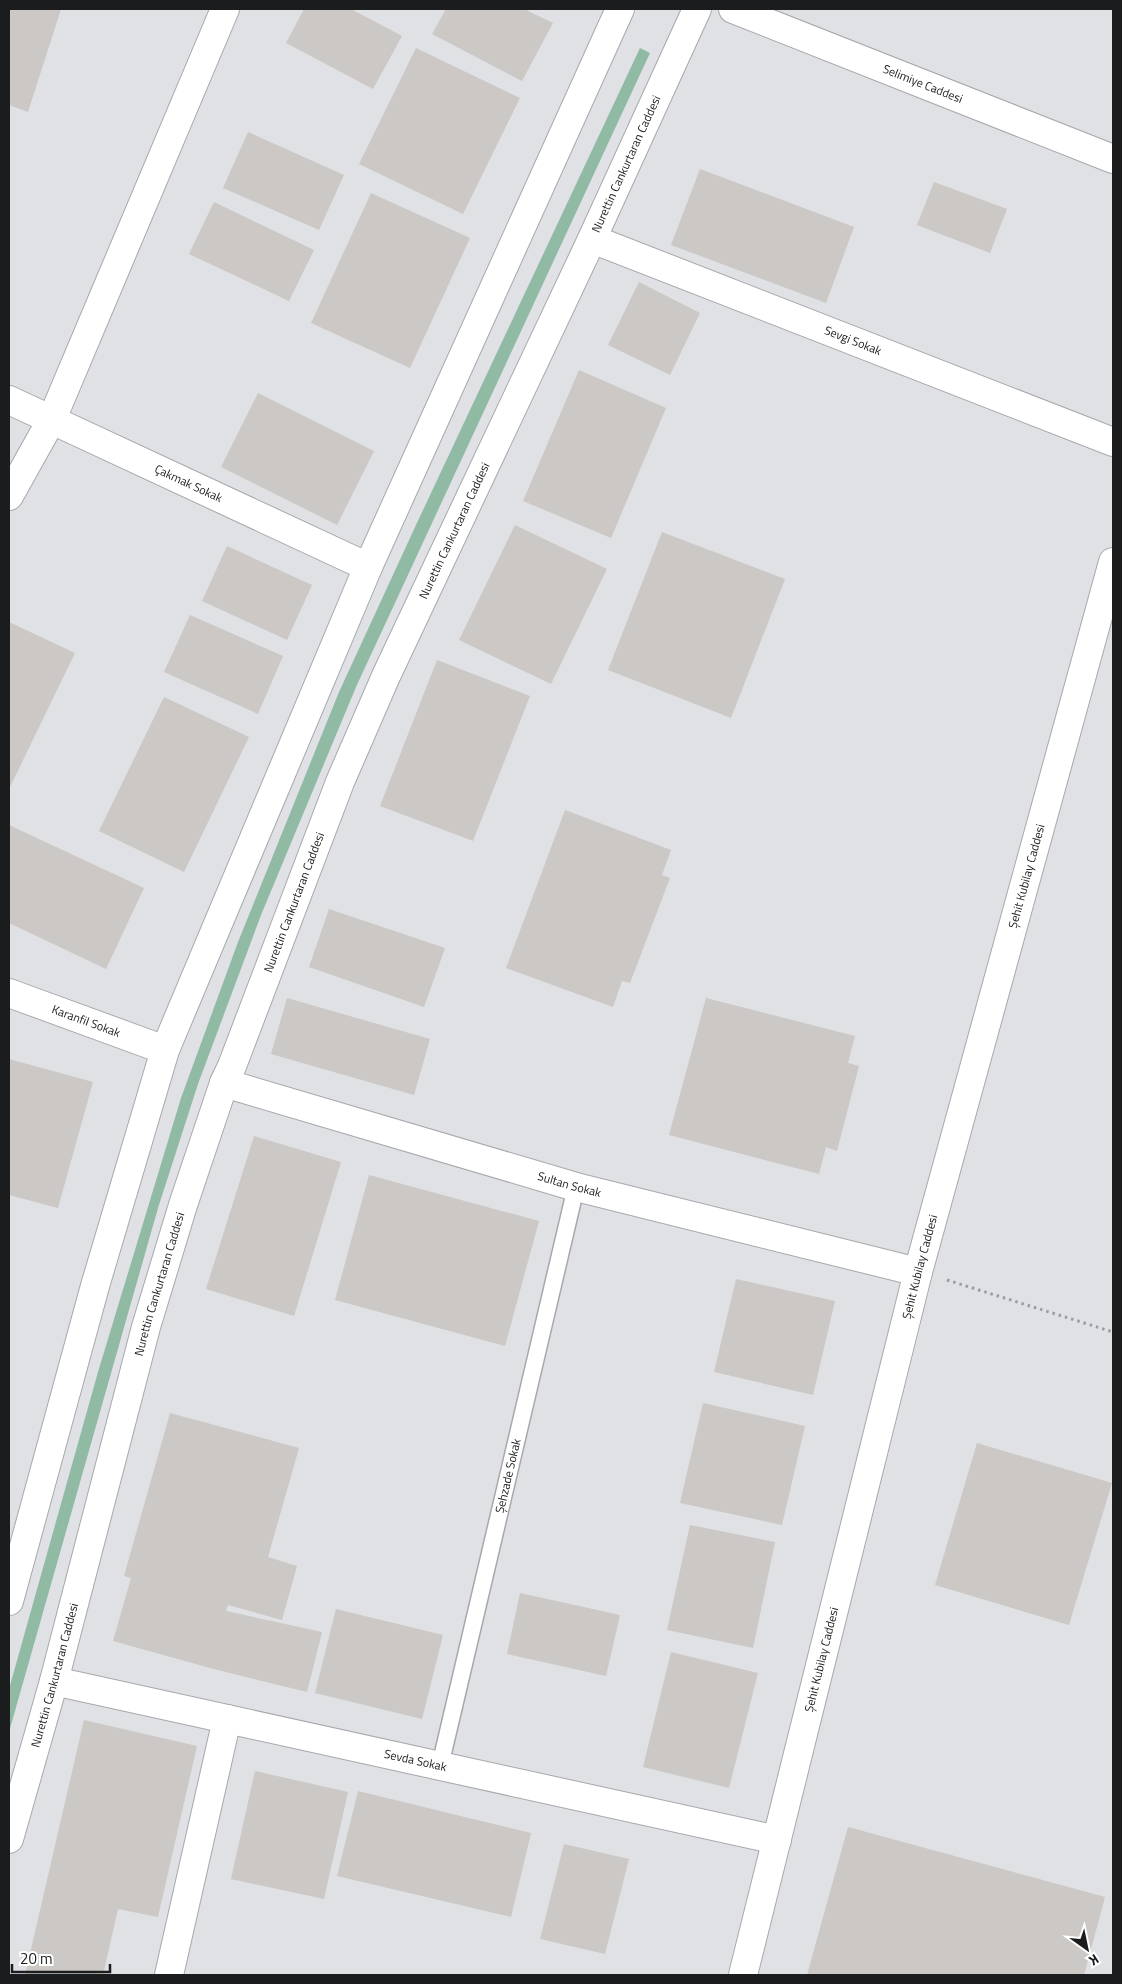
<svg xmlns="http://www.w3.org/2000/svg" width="1122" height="1984" viewBox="0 0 1122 1984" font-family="'Titillium Web',sans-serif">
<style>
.green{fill:#91baa4}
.building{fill:#ccc8c5}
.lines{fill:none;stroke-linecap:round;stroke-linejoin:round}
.service-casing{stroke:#a6a8ac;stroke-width:19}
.minor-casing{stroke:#a6a8ac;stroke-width:30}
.tertiary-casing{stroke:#a6a8ac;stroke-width:30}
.path{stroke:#9b9c9f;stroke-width:3;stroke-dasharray:2.5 4;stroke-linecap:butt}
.service{stroke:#fff;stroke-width:16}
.minor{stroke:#fff;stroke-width:28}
.tertiary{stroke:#fff;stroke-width:28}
.labels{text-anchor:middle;stroke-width:4;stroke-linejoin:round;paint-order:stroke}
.street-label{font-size:12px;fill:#1b1c1d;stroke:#fff}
</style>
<rect width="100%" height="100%" fill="#dfe1e5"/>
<polygon class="green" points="640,48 650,53 356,687 261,915 198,1084 158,1208 9,1732 9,1689 98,1372 181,1098 238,942 339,692 416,525"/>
<g class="building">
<polygon points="9,9 61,9 28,112 9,105"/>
<polygon points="304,9 351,9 402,36 373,89 286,43"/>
<polygon points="446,9 524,9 553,23 522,81 432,34"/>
<polygon points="416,48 520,98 463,214 359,164"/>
<polygon points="248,132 344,175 319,230 223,188"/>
<polygon points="700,169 854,227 826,303 671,245"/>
<polygon points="934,182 1007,209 990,253 917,225"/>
<polygon points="371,193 470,238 410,368 311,323"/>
<polygon points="214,202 314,250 289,301 189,254"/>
<polygon points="639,282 700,313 670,375 608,345"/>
<polygon points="579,370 666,408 611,538 523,501"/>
<polygon points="258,393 374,451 337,525 221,467"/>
<polygon points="515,525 607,569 551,684 459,640"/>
<polygon points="662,532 785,579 731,718 608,670"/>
<polygon points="227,546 312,585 287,640 202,601"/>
<polygon points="190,615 283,656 258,714 164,672"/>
<polygon points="9,622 75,653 9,789"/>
<polygon points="437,660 530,696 473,841 380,806"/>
<polygon points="164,697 249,737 184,872 99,831"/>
<polygon points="565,810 671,850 662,875 670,878 630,983 622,981 613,1007 506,968"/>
<polygon points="9,825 144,888 106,969 9,923"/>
<polygon points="329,909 445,948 424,1007 309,967"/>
<polygon points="287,998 430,1039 414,1095 271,1054"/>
<polygon points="706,998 855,1036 848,1063 859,1066 837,1151 826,1147 819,1174 669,1135"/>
<polygon points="9,1059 93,1082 58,1208 9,1195"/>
<polygon points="254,1136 341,1162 294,1316 206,1289"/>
<polygon points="369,1175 539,1221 505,1346 335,1300"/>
<polygon points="736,1279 835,1301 813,1395 714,1372"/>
<polygon points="703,1403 805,1426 782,1525 680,1503"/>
<polygon points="170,1413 299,1448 268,1557 297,1566 282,1620 228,1605 226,1611 322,1632 307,1692 210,1668 113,1641 131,1578 124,1576"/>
<polygon points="977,1443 1112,1483 1069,1625 935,1585"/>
<polygon points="690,1525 775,1542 753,1648 667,1630"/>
<polygon points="520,1593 620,1615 606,1676 507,1654"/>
<polygon points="336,1609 443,1635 422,1719 315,1693"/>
<polygon points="671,1652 758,1673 729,1788 643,1767"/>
<polygon points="84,1720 197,1746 158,1917 118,1909 103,1975 25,1975"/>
<polygon points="255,1771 348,1792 324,1899 231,1879"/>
<polygon points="358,1791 531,1833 511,1917 337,1876"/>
<polygon points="848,1827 1105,1897 1084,1975 807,1975"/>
<polygon points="564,1844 629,1859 605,1954 540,1939"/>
</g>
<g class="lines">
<g class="service-casing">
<g id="service">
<path id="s1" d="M 440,1766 L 576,1187"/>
</g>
</g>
<g class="minor-casing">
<g id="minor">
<path id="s2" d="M 592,239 L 1113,442"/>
<path id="s3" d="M 9,400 L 368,567"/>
<polyline points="9,496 52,419 225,9"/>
<path id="s4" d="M 9,993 L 165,1050"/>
<path id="s5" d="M 224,1083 L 576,1187 L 918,1272"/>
<path id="s6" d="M 54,1681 L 777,1840"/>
<polyline points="169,1975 227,1719"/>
</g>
</g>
<g class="tertiary-casing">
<g id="tertiary">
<path id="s7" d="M 733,9 L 1113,159"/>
<polyline points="9,1601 95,1286 165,1050 368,567 620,9"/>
<path id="s8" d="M 9,1839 L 54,1681 L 146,1327 L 183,1205 L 224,1083 L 232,1066 L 340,782 L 386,676 L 592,239 L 697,9"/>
<path id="s9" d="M 743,1975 L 918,1272 L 1113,562"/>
</g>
</g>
<polyline class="path" points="947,1280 1113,1332"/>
<use href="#service" class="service"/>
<use href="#minor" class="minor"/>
<use href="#tertiary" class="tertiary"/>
</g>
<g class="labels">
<g class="street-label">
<text dy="4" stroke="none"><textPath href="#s7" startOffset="204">Selimiye Caddesi</textPath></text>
<text dy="4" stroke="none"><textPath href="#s8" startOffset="1790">Nurettin Cankurtaran Caddesi</textPath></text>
<text dy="4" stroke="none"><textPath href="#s2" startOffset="280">Sevgi Sokak</textPath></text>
<text dy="4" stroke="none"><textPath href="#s3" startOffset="198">Çakmak Sokak</textPath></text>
<text dy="4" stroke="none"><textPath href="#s8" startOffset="1385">Nurettin Cankurtaran Caddesi</textPath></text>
<text dy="4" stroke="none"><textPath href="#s9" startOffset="1135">Şehit Kubilay Caddesi</textPath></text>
<text dy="4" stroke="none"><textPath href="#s8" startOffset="980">Nurettin Cankurtaran Caddesi</textPath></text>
<text dy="4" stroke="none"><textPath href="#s4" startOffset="82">Karanfil Sokak</textPath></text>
<text dy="4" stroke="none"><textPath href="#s5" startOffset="360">Sultan Sokak</textPath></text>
<text dy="4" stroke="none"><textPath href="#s9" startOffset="730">Şehit Kubilay Caddesi</textPath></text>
<text dy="4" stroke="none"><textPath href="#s8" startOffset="575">Nurettin Cankurtaran Caddesi</textPath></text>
<text dy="4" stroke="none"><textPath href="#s1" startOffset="298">Şehzade Sokak</textPath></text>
<text dy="4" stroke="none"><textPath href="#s9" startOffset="325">Şehit Kubilay Caddesi</textPath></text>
<text dy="4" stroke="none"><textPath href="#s8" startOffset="170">Nurettin Cankurtaran Caddesi</textPath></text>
<text dy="4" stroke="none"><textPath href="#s6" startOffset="370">Sevda Sokak</textPath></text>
</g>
</g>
<rect width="1122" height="1984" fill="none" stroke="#1b1c1d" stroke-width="20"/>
<g transform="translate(1087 1949) rotate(147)" stroke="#ffffff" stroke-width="4" paint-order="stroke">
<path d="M0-4L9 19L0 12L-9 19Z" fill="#1b1c1d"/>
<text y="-8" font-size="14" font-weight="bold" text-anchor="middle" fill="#1b1c1d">K</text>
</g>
<path d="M12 1964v8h98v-8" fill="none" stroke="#1b1c1d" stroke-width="2.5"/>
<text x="20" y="1964" font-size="15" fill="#1b1c1d" stroke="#ffffff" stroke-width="4" paint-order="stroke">20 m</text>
</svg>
